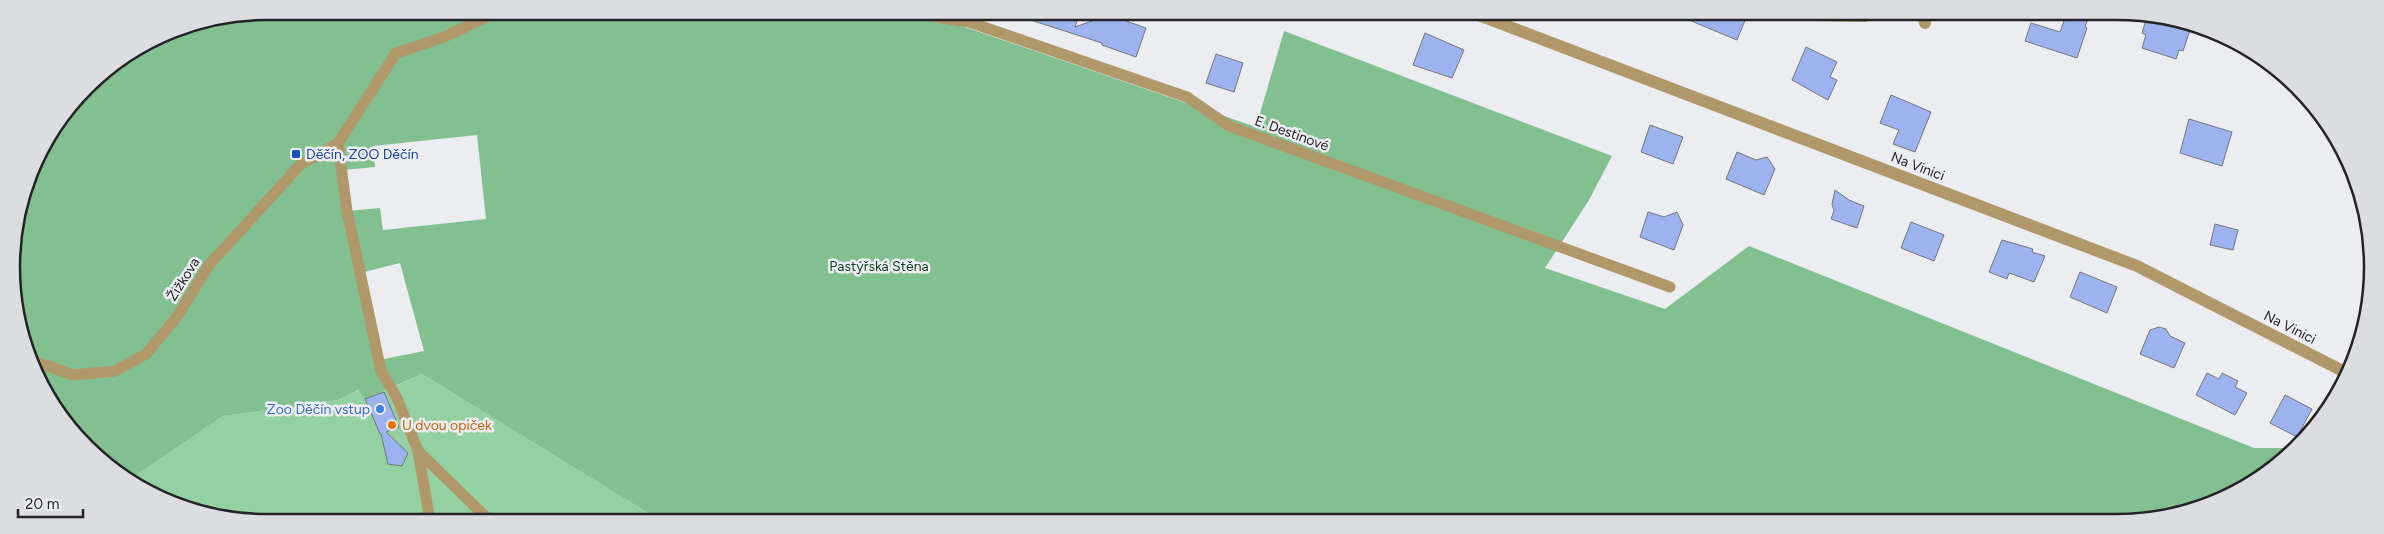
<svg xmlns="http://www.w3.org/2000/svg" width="2384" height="534" viewBox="0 0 2384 534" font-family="Figtree,sans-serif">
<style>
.green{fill:#94d1a2}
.forest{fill:#82bf91;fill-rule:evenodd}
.building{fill:#9cb3f0;stroke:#75767a}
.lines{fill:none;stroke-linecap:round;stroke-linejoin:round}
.service{stroke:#b0986a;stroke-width:11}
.minor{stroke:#b0986a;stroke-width:12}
.transit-dot{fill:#1a4fb4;stroke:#ebedf0;stroke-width:2}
.shop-dot{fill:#3f7fe0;stroke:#ebedf0;stroke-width:2}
.food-dot{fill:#e8710a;stroke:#ebedf0;stroke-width:2}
.labels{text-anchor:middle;stroke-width:5;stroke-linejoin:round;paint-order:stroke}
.street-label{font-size:14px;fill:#242426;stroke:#ebedf0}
.transit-label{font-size:14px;fill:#164399;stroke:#ebedf0;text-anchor:start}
.park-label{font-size:14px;fill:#0f3d1f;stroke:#ebedf0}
.shop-label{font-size:14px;fill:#366cbe;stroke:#ebedf0;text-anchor:end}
.food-label{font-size:14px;fill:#c56008;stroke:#ebedf0;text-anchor:start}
.rim{fill:none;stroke:#242426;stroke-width:2.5}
</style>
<rect width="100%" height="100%" fill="#ebedf0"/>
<polygon class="green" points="422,374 661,521 233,521 139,489 129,480 223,416 338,400 360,390 364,397 389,389"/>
<path class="forest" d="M 267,11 L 927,12 L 953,23 L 1256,127 L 1284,31 L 1612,156 L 1589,200 L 1545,268 L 1665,309 L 1749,246 L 2254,448 L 2297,448 L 2230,496 L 2150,521 L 661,521 L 422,374 L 365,399 L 359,390 L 338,400 L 223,416 L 129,480 L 64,423 L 25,349 L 12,250 L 38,154 L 98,75 L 169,31 ZM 477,135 L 486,219 L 383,230 L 380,208 L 347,211 L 343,170 L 375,167 L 373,146 ZM 400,263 L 424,351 L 379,360 L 360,273 Z"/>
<g class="building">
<polygon points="1016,12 1080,12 1075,27 1109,15 1146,28 1136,57 1102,45 1102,43 1015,15"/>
<polygon points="1672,13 1748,13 1737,40"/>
<polygon points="2067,13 2087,21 2085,27 2087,28 2077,58 2025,41 2031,23 2060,32"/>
<polygon points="2148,13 2191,27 2183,51 2179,50 2176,59 2142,48 2146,35 2142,33"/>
<polygon points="1425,33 1464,50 1452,78 1413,65"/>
<polygon points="1806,47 1837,62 1830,77 1837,80 1828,100 1792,80"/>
<polygon points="1216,54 1243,63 1234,92 1206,83"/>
<polygon points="1891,95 1931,112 1915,152 1893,144 1899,130 1880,123"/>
<polygon points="2189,119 2232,132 2222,166 2180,153"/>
<polygon points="1650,125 1683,137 1673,164 1641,152"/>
<polygon points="1737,152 1756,160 1767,157 1775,169 1764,195 1726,179"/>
<polygon points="1835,190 1849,200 1864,206 1857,228 1831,219 1834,211 1832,204"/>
<polygon points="1648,212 1664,217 1677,212 1683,225 1674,250 1640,237"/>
<polygon points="1911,222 1944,235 1934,261 1901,248"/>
<polygon points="2215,224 2238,230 2233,250 2210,245"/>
<polygon points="2002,240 2033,249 2032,252 2045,256 2034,282 2009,273 2007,279 1989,272"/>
<polygon points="2080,272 2117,287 2107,313 2070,297"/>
<polygon points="2159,327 2166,329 2170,336 2185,343 2174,368 2140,354 2150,330"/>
<polygon points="2207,373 2219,379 2222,373 2238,381 2235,387 2247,393 2235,415 2196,395"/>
<polygon points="384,392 399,427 386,432 408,453 402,466 388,464 381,434 380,434 365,399"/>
<polygon points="2285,395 2312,409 2297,437 2270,423"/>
</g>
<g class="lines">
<g class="service">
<polyline points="904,12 969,22 1187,97 1229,126 1670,287"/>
<polyline points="338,143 347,211 381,371 397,398 418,451 490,521"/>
<polyline points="31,360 73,375 115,371 146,354 176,318 209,265 300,165 338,143 396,53 444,37 497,12"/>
<polyline points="418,451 430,521"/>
</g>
<g class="minor">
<polyline points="1473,13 2137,266 2341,370"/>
<polyline points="1809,13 1815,15 1865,16 1869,13"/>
<polyline points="1923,13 1925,23"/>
</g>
</g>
<rect class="transit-dot" x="291" y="149" width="10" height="10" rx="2.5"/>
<circle class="shop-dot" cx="380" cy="409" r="5"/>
<circle class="food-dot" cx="392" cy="425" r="5"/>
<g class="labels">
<g class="street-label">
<text transform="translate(1292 133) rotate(20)" y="5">E. Destinové</text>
<text transform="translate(1918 166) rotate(21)" y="5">Na Vinici</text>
<text transform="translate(183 279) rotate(-58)" y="5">Žižkova</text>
<text transform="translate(2290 327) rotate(27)" y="5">Na Vinici</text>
</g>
<g class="transit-label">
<text x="306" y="159">Děčín, ZOO Děčín</text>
</g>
<g class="park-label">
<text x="879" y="271">Pastýřská Stěna</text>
</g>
<g class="shop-label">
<text x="370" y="414">Zoo Děčín vstup</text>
</g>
<g class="food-label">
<text x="402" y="430">U dvou opiček</text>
</g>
</g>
<path d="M0 0H2384V534H0ZM267 20H2117A247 247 0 0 1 2364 267V267A247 247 0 0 1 2117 514H267A247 247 0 0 1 20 267V267A247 247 0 0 1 267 20Z" fill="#dbdde0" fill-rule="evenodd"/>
<path class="rim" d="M267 20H2117A247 247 0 0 1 2364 267V267A247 247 0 0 1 2117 514H267A247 247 0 0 1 20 267V267A247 247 0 0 1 267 20Z"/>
<path d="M18 509v8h65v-8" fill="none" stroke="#242426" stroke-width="2.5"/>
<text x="25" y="509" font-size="15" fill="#242426" stroke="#ebedf0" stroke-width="4" paint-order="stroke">20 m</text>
</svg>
